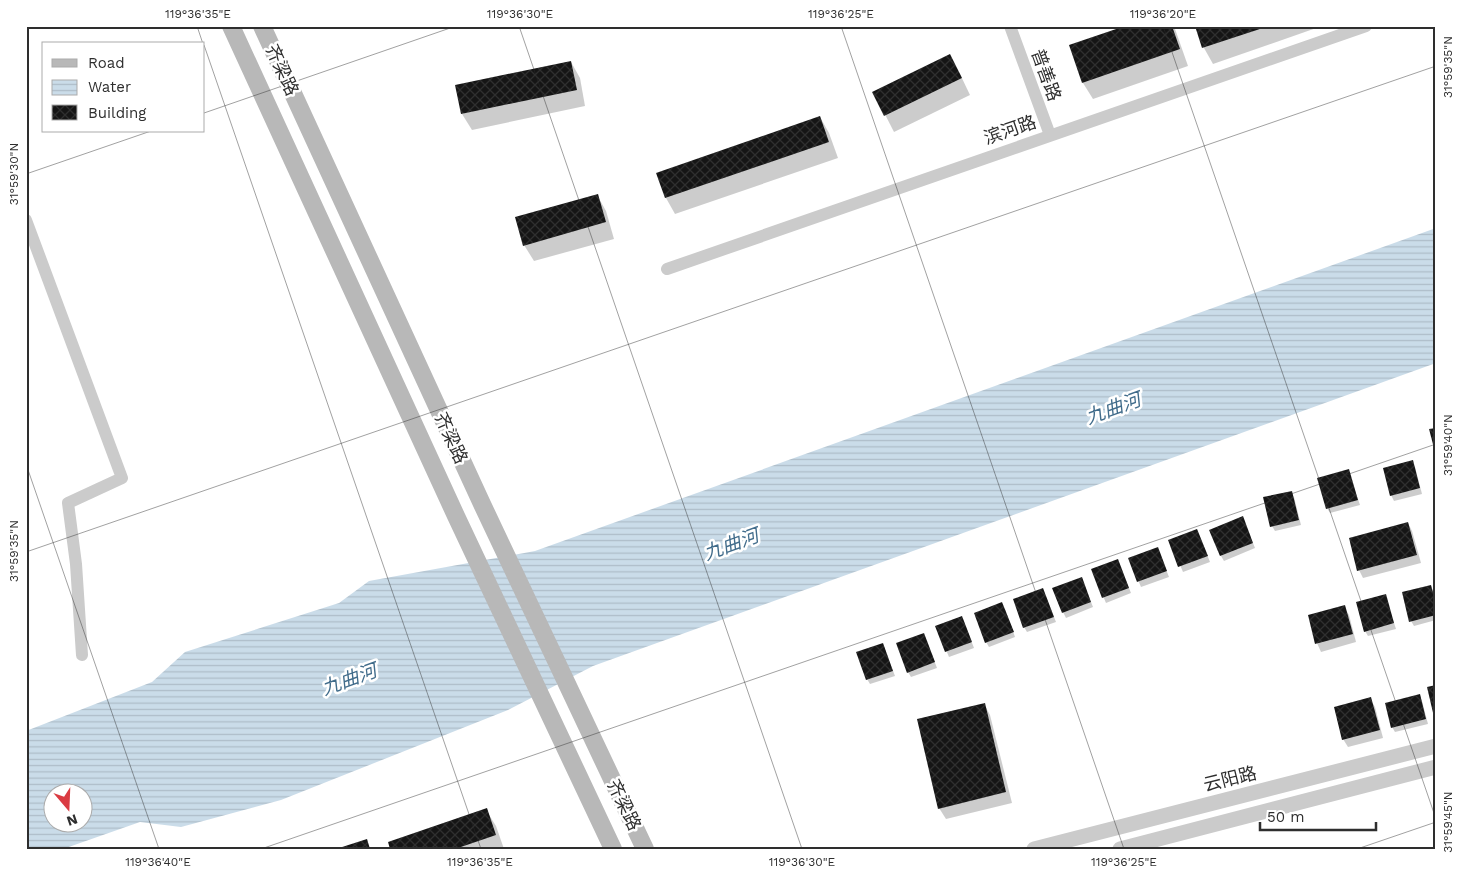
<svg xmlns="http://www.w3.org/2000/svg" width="1462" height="875" viewBox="0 0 1462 875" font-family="'Work Sans','Noto Sans SC',sans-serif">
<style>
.water{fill:url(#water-rules);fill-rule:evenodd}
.shadow{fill:#0003}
.building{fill:url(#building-cross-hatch)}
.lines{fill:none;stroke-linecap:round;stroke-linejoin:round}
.minor{stroke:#cbcbcb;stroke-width:12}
.tertiary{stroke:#cbcbcb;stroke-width:15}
.secondary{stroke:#b8b8b8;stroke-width:18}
.ticks{fill:none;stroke:#2e2e2e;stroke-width:1;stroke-opacity:0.45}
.labels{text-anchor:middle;stroke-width:5;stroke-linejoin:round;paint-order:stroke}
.street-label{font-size:18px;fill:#2e2e2e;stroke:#fff}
.water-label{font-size:19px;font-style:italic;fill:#416c8b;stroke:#fff}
.neatline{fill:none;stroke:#2e2e2e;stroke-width:2}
.ticks-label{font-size:12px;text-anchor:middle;fill:#2e2e2e}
</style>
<defs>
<pattern id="water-rules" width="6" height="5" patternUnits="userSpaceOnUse" patternTransform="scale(1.25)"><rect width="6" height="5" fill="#cadce9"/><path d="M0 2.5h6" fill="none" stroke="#aebdc8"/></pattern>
<pattern id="building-cross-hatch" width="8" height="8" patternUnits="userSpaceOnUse" patternTransform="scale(1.25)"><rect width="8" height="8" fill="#151515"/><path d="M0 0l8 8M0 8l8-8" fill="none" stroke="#2f2f2f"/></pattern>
</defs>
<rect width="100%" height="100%" fill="#fff"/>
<path class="water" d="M 1436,228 L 1436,363 L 593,666 L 508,710 L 281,800 L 181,827 L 140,822 L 63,849 L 26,849 L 26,731 L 152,682 L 185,652 L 339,603 L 369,581 L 535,551 ZM 52,792 L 82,792 L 82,822 L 52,822 Z"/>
<g class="shadow">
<polygon points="1129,26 1174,26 1188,66 1093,99 1083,83 1071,46"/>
<polygon points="1196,26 1322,26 1213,64 1204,48"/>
<polygon points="571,62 580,78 585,106 472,130 462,114"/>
<polygon points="959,72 970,95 894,132 874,93"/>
<polygon points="820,117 829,133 838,158 675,214 666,198 658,174"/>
<polygon points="597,195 606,211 614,239 534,261 524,245"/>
<polygon points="1412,462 1415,467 1422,494 1394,501 1391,495"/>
<polygon points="1348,470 1360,505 1330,513 1327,508"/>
<polygon points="1291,492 1294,497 1301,525 1275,531 1272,526"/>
<polygon points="1245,523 1255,548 1224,561 1221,556"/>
<polygon points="1408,523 1412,531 1421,563 1363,578 1359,570"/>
<polygon points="1197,530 1210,562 1183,572 1170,541"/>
<polygon points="1160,554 1169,577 1141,587 1129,559"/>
<polygon points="1118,560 1131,593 1106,603 1092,570"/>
<polygon points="1084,584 1093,607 1066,618 1063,612"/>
<polygon points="1430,586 1436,601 1436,620 1414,626 1411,621"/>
<polygon points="1043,589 1056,622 1027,632 1024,627"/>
<polygon points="1385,595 1396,629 1368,636 1365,631"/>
<polygon points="1344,607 1349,615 1356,642 1321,652 1317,643"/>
<polygon points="1005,609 1015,637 989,647 986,642"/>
<polygon points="964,622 974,648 949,657 936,626"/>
<polygon points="924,634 937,668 911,677 908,672"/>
<polygon points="883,644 895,676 870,684 867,679"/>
<polygon points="1420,696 1422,701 1428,724 1395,732 1392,727"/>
<polygon points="1370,699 1375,707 1383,738 1348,747 1343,739"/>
<polygon points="984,704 990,715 1012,803 946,819 939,808"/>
<polygon points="486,810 496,826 504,849 391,849"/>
</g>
<g class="building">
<polygon points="1125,26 1172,26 1180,49 1082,83 1069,45"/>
<polygon points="1195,26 1266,26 1266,27 1202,48"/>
<polygon points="950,54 962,78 884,116 872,92"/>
<polygon points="571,61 577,90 461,114 455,85"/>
<polygon points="820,116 829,142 665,198 656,173"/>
<polygon points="598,194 606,222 523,246 515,217"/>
<polygon points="1436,428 1436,452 1435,452 1429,429"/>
<polygon points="1413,460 1420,488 1390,496 1383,468"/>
<polygon points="1349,469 1358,500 1326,509 1317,478"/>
<polygon points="1292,491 1299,520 1270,527 1263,497"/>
<polygon points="1243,516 1253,543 1220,556 1209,530"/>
<polygon points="1408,522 1417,555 1357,571 1349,538"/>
<polygon points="1197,529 1208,556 1178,567 1168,540"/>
<polygon points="1158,547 1167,571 1137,582 1128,558"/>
<polygon points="1118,559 1129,588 1102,598 1091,569"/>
<polygon points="1082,577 1091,602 1062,613 1052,588"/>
<polygon points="1431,585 1436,603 1436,615 1409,622 1402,592"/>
<polygon points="1043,588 1054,617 1023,628 1013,599"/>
<polygon points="1386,594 1394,623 1364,632 1356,602"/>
<polygon points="1002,602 1014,632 985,643 974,613"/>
<polygon points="1345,605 1353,634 1315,644 1308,615"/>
<polygon points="962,616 972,642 945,652 935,626"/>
<polygon points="924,633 935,662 907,673 896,643"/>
<polygon points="883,643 893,671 866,680 856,652"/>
<polygon points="1436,685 1436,716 1434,717 1427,687"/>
<polygon points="1420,694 1426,719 1391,728 1385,703"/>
<polygon points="1371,697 1380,730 1342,740 1334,707"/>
<polygon points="985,703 1006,792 938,809 917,719"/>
<polygon points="487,808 496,835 455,849 390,849 388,842"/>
<polygon points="367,839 370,849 339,849 339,848"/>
</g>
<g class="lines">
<g class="minor">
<polyline points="1010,26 1050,135"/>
<polyline points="26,220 122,478 68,503 76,564 82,655"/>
<polyline points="667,269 1366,26"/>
</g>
<g class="tertiary">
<polyline points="1034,849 1436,746"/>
<polyline points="1120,849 1436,767"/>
</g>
<g class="secondary">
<polyline points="231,26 456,516 613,849"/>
<polyline points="262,26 482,504 645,849"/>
</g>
</g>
<path class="ticks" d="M 197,26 L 203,44M 519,26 L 802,849M 841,26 L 1124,849M 1163,26 L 1436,819M 204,45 L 481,849M 204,113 L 456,26M 26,174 L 151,131M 26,464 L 159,849M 26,552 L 1436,66M 261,849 L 1436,444M 1357,849 L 1436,822"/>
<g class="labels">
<g class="street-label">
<text transform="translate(282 70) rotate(65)" y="6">齐梁路</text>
<text transform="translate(1046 75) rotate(70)" y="6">普善路</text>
<text transform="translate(1010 130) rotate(-19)" y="6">滨河路</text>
<text transform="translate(451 438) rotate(65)" y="6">齐梁路</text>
<text transform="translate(1230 779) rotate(-14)" y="6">云阳路</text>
<text transform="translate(624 805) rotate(64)" y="6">齐梁路</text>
</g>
<g class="water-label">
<text transform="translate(1113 408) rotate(-20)" y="7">九曲河</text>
<text transform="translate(731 544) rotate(-20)" y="7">九曲河</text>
<text transform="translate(349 679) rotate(-20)" y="7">九曲河</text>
</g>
</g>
<rect width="1462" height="875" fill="none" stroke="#ffffff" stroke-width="55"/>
<rect x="42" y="42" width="162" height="90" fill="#ffffff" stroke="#ababab"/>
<rect x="52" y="59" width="25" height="8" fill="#b8b8b8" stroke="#ababab"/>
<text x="88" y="68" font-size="15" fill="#2e2e2e">Road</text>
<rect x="52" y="80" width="25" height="15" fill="url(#water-rules)" stroke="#ababab"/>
<text x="88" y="92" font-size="15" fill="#2e2e2e">Water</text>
<rect x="52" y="105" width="25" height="15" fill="url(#building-cross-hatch)" stroke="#ababab"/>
<text x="88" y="118" font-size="15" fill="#2e2e2e">Building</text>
<g transform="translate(68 808) rotate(161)"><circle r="24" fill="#ffffff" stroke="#ababab"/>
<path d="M0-4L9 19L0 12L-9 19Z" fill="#da3b42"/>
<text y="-8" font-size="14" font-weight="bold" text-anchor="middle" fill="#2e2e2e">N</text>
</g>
<path d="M1260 822v8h116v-8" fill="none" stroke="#2e2e2e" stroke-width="2.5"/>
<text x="1267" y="822" font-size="15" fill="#2e2e2e" stroke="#ffffff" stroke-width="4" paint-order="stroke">50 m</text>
<rect x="28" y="28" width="1406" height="820" class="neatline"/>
<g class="ticks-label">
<text x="198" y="18">119°36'35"E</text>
<text x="520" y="18">119°36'30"E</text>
<text x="841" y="18">119°36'25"E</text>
<text x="1163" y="18">119°36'20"E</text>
<text transform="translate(1448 67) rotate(-90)" y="4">31°59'35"N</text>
<text transform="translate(14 174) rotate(-90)" y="4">31°59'30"N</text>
<text transform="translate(1448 445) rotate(-90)" y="4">31°59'40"N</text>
<text transform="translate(14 551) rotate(-90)" y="4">31°59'35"N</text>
<text transform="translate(1448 822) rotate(-90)" y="4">31°59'45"N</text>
<text x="158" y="866">119°36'40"E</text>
<text x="480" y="866">119°36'35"E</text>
<text x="802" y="866">119°36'30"E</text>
<text x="1124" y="866">119°36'25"E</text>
</g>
</svg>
